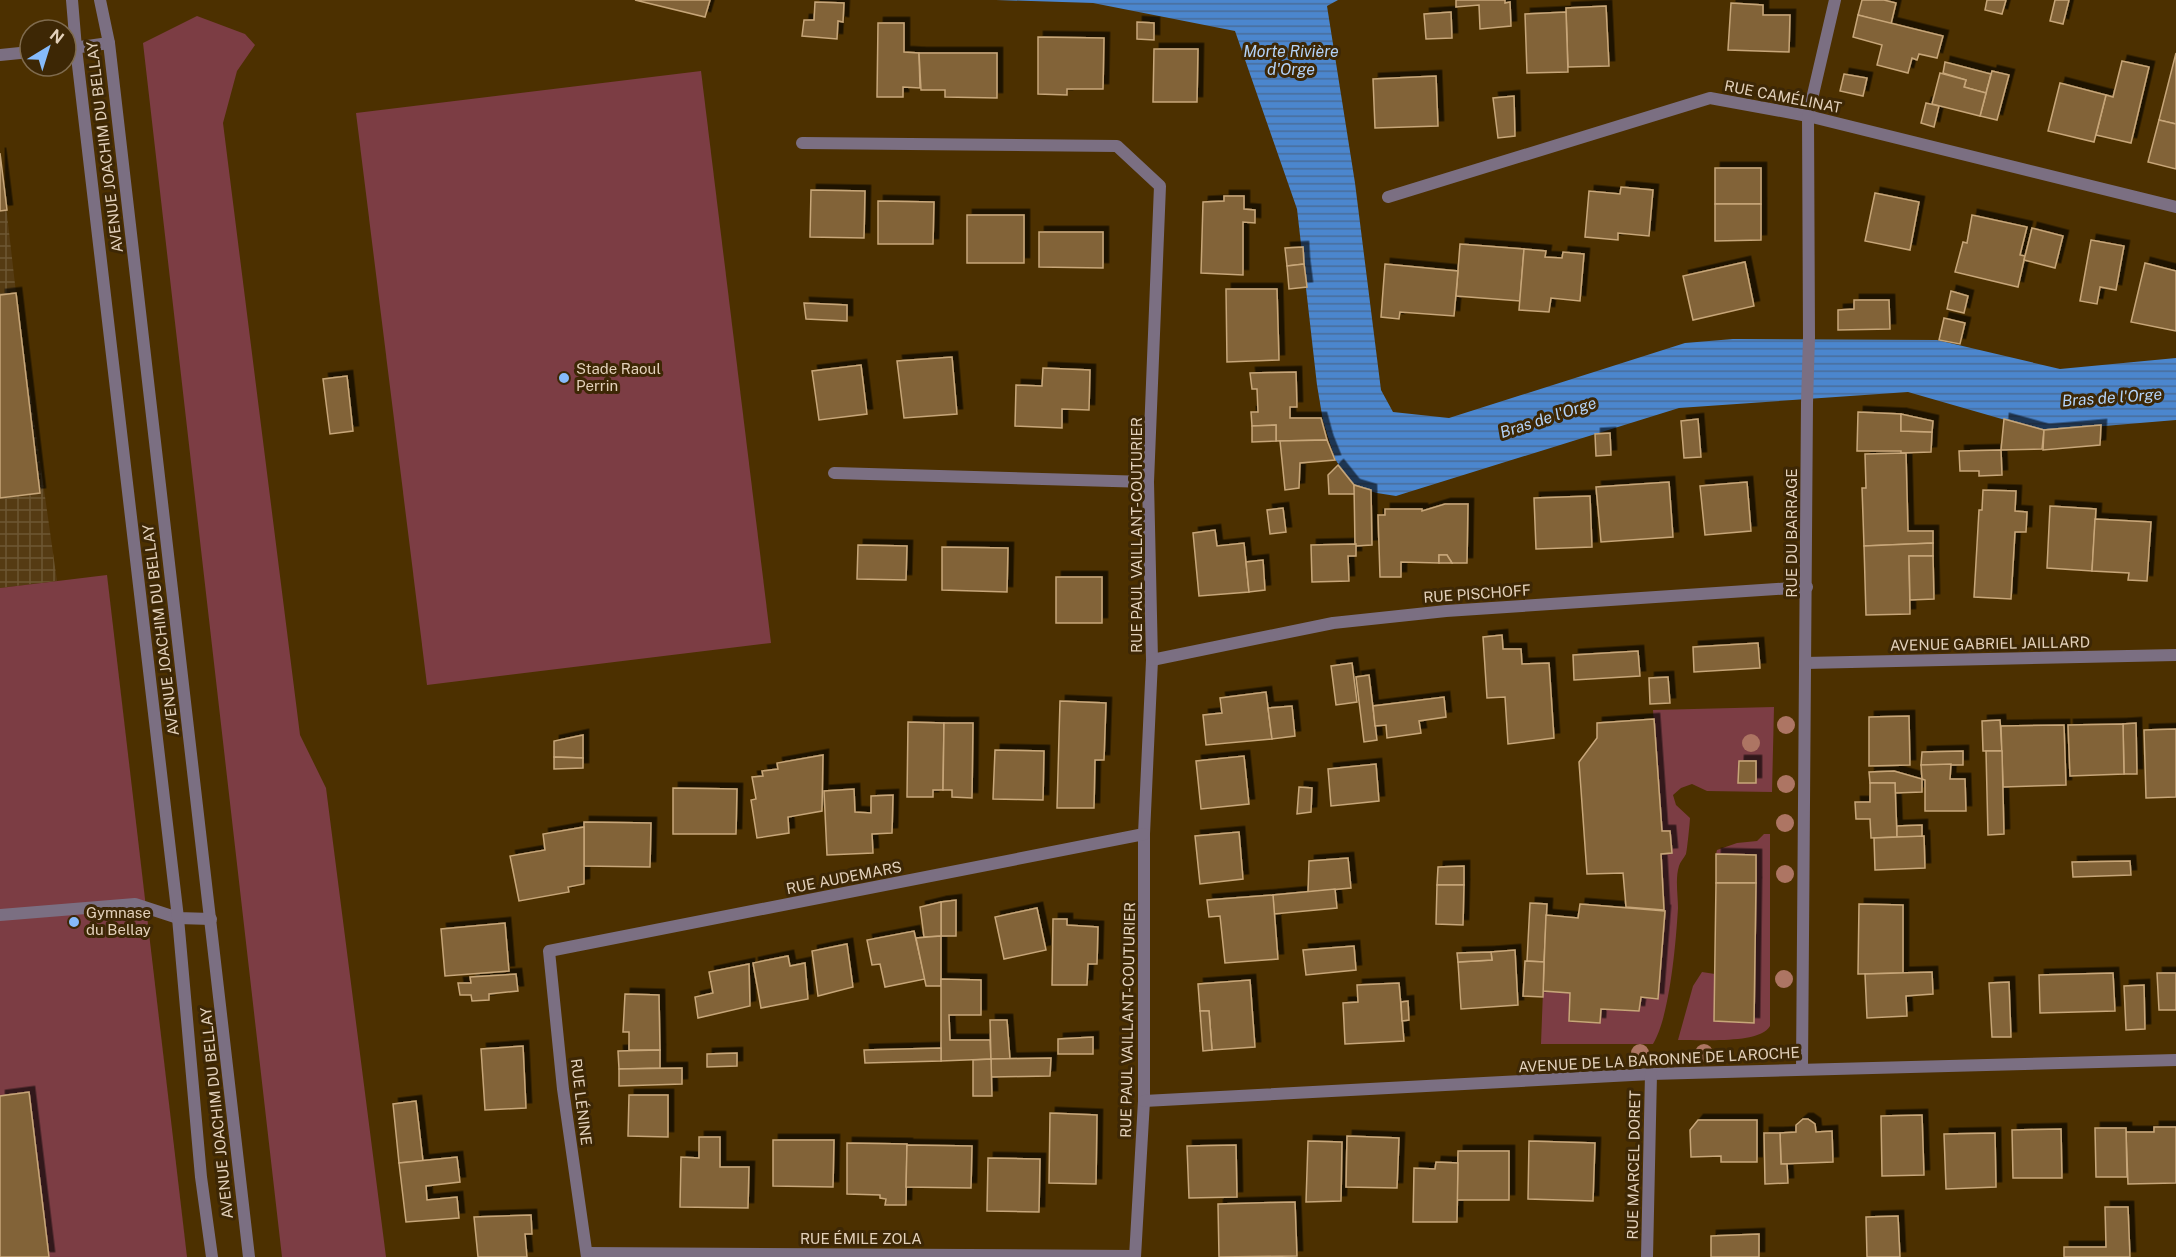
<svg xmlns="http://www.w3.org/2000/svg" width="2176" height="1257" viewBox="0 0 2176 1257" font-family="'Public Sans',sans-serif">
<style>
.industrial{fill:url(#industrial-grid)}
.grass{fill:#7c3d44}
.water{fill:url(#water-rules)}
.building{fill:#826338;stroke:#c7a679;stroke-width:1.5;filter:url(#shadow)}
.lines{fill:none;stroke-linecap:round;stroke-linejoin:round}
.service{stroke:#7b6f82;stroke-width:12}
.minor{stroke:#7b6f82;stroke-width:12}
.tertiary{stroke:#7b6f82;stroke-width:12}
.tree{fill:#ad7563}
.poi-dot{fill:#86bbfb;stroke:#3d2705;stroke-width:2}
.labels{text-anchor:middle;stroke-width:6;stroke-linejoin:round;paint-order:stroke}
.street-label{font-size:15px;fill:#e3d1bb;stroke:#3d2705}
.poi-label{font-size:15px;fill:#e3d1bb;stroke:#3d2705;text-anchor:start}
.water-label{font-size:16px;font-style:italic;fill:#b4d3f8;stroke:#3d2705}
</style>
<defs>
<pattern id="industrial-grid" width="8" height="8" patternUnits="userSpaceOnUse" patternTransform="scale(1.5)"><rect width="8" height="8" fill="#553b13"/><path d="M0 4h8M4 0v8" fill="none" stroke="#6d5633"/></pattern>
<pattern id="water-rules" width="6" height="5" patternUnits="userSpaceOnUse" patternTransform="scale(1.5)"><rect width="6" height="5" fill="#4b86ce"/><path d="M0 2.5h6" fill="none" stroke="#496d9a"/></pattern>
<filter id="shadow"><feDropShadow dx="5.5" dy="-5.5" stdDeviation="0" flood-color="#0009"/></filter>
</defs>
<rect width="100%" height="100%" fill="#4c3000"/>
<polygon class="industrial" points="0,153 16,293 57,581 0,588"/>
<g class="grass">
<polygon points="197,16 245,34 255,45 237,71 223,123 300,735 326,788 386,1257 282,1257 143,43"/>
<polygon points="701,71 771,643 427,685 356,113"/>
<polygon points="107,575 187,1257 0,1257 0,588"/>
<path d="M 1774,707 L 1772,792 L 1707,791 L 1692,784 L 1681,788 L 1673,795 L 1676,805 L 1690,818 C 1690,822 1687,851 1686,854 C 1684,858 1680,862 1679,866 C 1675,879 1678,895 1678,908 C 1676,942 1670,1016 1653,1044 L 1541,1044 L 1543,991 L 1570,993 L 1569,1022 L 1600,1023 L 1601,1009 L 1638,1011 L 1641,997 L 1658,999 L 1665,911 L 1661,854 L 1672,853 L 1670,831 L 1662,831 L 1653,710 Z"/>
<path d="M 1764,834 L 1770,834 L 1770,1026 C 1759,1045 1699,1039 1678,1040 L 1693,986 L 1702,972 L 1715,974 L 1714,1021 L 1754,1022 L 1756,855 L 1716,854 L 1717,850 L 1737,843 L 1757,841 Z"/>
</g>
<polygon class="water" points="996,0 1338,0 1327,6 1355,183 1381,390 1393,412 1449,418 1685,343 1733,339 1937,340 2060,369 2176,358 2176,420 2044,431 1908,392 1679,408 1396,496 1377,493 1353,486 1335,459 1323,421 1317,385 1297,209 1235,31 1093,3"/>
<g class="building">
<polygon points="635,0 710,0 705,17"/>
<polygon points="1456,0 1505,0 1505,3 1510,2 1511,26 1480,29 1479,5 1456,7"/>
<polygon points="1862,0 1884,0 1896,3 1891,24 1858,15"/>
<polygon points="1987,0 2006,0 2002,14 1985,10"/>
<polygon points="2055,0 2069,0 2063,24 2050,21"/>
<polygon points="815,2 844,3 843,22 838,21 837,39 802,36 804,20 814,20"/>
<polygon points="1731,3 1763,5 1763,15 1790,15 1789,52 1728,50"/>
<polygon points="1606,6 1609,66 1568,67 1566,8"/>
<polygon points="1451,12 1452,38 1426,39 1424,14"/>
<polygon points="1566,12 1568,72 1527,73 1525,14"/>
<polygon points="1858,15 1943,36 1937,58 1919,54 1917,60 1912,58 1908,73 1877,65 1882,45 1853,37"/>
<polygon points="1137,22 1154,23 1154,40 1137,39"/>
<polygon points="878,23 904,23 904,52 919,53 920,88 903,87 903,97 877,97"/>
<polygon points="1038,37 1104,38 1103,89 1067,89 1067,95 1038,94"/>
<polygon points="1154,49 1198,49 1197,102 1153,102"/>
<polygon points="919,53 997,53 997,98 945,97 945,90 921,90"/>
<polygon points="2176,53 2176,124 2159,120"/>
<polygon points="2122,61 2149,67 2131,143 2096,135 2106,95 2113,97"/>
<polygon points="1945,62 1991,74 1986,93 1964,87 1966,80 1943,73"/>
<polygon points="1992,71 2009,75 1997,120 1980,116"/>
<polygon points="1940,73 1966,80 1964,87 1986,93 1980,116 1932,104"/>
<polygon points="1844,74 1867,78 1863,96 1840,91"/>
<polygon points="1436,76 1438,126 1375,128 1373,79"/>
<polygon points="2060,83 2106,95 2094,142 2048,131"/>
<polygon points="1514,96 1515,136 1498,138 1493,98"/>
<polygon points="1926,103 1939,106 1934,127 1921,123"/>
<polygon points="2159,120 2176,124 2176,169 2148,162"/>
<polygon points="0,153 7,210 0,211"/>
<rect x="1715" y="168" width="46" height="36"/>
<polygon points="1621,187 1653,190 1649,236 1618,233 1618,240 1585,237 1589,191 1620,194"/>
<polygon points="811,190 865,191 864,238 810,237"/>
<polygon points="1875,193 1919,202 1910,250 1865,241"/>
<polygon points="1224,196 1244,196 1244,209 1255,210 1255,223 1243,222 1243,275 1201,273 1203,202 1224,201"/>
<polygon points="878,201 934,202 933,244 878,244"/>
<polygon points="1715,204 1761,204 1761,240 1715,241"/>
<rect x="967" y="215" width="57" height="48"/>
<polygon points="1972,215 2027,227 2020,255 2025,256 2018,287 1955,272 1963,242 1967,243"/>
<polygon points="2032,228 2063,236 2055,268 2024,260"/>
<polygon points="1039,232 1103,232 1103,268 1039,267"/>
<polygon points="2091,240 2124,246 2116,290 2100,287 2097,304 2080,301"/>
<polygon points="1460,244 1524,249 1520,301 1456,296"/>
<polygon points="1303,247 1304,264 1287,266 1285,248"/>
<polygon points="1524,249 1546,251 1545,257 1562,258 1563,252 1584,254 1580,301 1551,298 1549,312 1519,310"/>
<polygon points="1745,262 1754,306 1693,320 1683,276"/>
<polygon points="2145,263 2176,271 2176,331 2131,322"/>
<polygon points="1304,264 1307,287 1289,289 1287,266"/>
<polygon points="1385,264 1458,271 1454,316 1400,312 1399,319 1381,317"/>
<polygon points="1226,289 1277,289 1279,360 1227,362"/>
<polygon points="1951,291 1968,296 1964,313 1947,309"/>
<polygon points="16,293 40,493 0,498 0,295"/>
<polygon points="1854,300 1889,300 1890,329 1838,330 1838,310 1854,309"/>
<polygon points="804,303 847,305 847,321 806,319"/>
<polygon points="1944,318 1965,323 1960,344 1939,340"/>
<polygon points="952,357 957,414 904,418 897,361"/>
<polygon points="861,365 867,414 819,420 812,371"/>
<polygon points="1043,368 1090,370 1089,410 1062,409 1062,428 1015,426 1016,385 1042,386"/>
<polygon points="1296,372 1297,407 1290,407 1290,418 1321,418 1327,440 1276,441 1276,425 1252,426 1251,412 1258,412 1257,389 1252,389 1250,373"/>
<polygon points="347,376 353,431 330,434 323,379"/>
<polygon points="1858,412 1901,414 1901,431 1932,432 1931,452 1901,453 1901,451 1857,451"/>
<polygon points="1901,414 1933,421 1932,432 1901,431"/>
<polygon points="1698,419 1701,457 1684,458 1681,421"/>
<polygon points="2004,419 2044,430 2042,449 2001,450"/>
<polygon points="1276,425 1276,441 1252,442 1252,426"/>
<polygon points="2101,425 2100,445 2043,450 2044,430"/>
<polygon points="1610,433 1611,455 1596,456 1595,434"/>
<polygon points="1327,440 1335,460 1300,463 1299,488 1285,490 1280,441"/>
<polygon points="2001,450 2002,475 1979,476 1979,471 1960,471 1959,451"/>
<polygon points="1906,453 1908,531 1933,531 1933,543 1864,546 1862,488 1866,488 1865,454"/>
<polygon points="1338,465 1354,485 1355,494 1329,494 1328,475"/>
<polygon points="1669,482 1673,537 1601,542 1596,487"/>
<polygon points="1747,482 1751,531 1705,535 1700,486"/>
<polygon points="1354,485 1371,490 1372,545 1355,546"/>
<polygon points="1983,490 2016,491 2015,511 2027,512 2026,532 2015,532 2011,599 1974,597 1979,510 1982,510"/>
<polygon points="1590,496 1592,547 1536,549 1534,498"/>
<polygon points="1445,504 1468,504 1467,563 1452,563 1447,555 1439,555 1439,563 1401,562 1401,577 1380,577 1378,515 1385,515 1385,509 1422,509 1422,511"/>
<polygon points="2050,506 2096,509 2092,571 2047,568"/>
<polygon points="1283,508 1286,532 1270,534 1267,510"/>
<polygon points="2095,519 2151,522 2147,581 2128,580 2129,573 2092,571"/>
<polygon points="1215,530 1217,546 1244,543 1249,592 1199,596 1193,533"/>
<polygon points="1933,543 1933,556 1909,556 1910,614 1866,615 1864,546"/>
<polygon points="1356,544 1356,556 1348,556 1349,581 1312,582 1311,545"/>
<polygon points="858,545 907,546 906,580 857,579"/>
<polygon points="942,547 1008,548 1007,592 942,590"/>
<polygon points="1439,555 1447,555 1452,563 1439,563"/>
<polygon points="1909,556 1933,556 1934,599 1910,600"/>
<polygon points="1263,560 1265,590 1249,592 1246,562"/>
<rect x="1056" y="577" width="46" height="46"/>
<polygon points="1502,635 1503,649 1521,649 1522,664 1549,663 1554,738 1508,744 1505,697 1487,698 1483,637"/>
<polygon points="1758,643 1760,668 1694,672 1693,647"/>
<polygon points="1638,651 1640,676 1574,680 1573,655"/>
<polygon points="1352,663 1357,702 1336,705 1331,666"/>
<polygon points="1369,675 1377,740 1364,742 1356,677"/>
<polygon points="1668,677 1670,703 1650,704 1649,678"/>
<polygon points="1266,692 1272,739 1206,745 1203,715 1222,713 1220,698"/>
<polygon points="1444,697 1446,717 1419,721 1421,733 1387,738 1386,725 1375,726 1373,706"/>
<polygon points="1060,701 1106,703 1104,760 1095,760 1094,808 1057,808"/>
<polygon points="1292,706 1295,736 1272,739 1268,708"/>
<polygon points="1909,716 1910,765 1869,766 1869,717"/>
<polygon points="1654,719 1662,831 1670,831 1672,853 1661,854 1664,910 1626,907 1623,873 1587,874 1579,762 1597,738 1597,723"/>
<polygon points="2000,720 2002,751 1983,751 1982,721"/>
<polygon points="908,722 944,723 943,790 933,790 933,797 907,797"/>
<polygon points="944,723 973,723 972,798 952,797 952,790 943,790"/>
<polygon points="2136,723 2137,774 2124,774 2123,724"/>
<polygon points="2123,724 2124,774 2070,776 2068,725"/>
<polygon points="2064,725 2066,785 2003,787 2001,726"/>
<polygon points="2176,729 2176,797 2146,798 2144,730"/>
<polygon points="583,735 583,758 554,757 554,741"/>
<polygon points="995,750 1044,751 1043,800 993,799"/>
<polygon points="1963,751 1963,765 1921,765 1922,752"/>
<polygon points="1986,751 2002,751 2004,834 1988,835"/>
<polygon points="823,755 822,811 788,817 789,833 757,838 751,800 756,799 752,777 763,776 762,771 778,769 777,763"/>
<polygon points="1244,756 1249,804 1201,809 1196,761"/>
<polygon points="554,757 583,758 583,768 554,769"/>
<polygon points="1739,761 1756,761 1756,783 1738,783"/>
<polygon points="1376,764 1379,801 1331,806 1328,769"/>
<polygon points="1951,764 1950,779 1965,779 1966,811 1925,811 1925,780 1922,779 1921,765"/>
<polygon points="1894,771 1922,779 1922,792 1895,793 1895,783 1870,783 1869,772"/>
<polygon points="1870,783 1895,783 1897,837 1871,838 1870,819 1856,819 1855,802 1870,802"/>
<polygon points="1299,787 1312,788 1311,812 1297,814"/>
<polygon points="673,788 737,789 736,834 673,834"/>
<polygon points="854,789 855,812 871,813 871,796 893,795 892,833 872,834 873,853 827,855 824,791"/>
<polygon points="584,822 651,823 650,867 584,866"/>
<polygon points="1922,825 1922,837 1897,837 1897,826"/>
<polygon points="584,827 584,884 568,887 569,892 519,901 510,856 545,850 543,834"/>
<polygon points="1239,832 1243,879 1200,884 1195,836"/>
<polygon points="1924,836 1925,868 1875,870 1874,838"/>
<polygon points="1716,854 1756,855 1756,883 1716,883"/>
<polygon points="1348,858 1351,888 1308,892 1309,861"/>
<polygon points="2130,861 2131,875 2073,877 2072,862"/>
<polygon points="1464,866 1464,885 1437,885 1438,867"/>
<polygon points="1716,883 1756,883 1754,1023 1714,1021"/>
<polygon points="1437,885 1464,885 1463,925 1436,924"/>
<polygon points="1335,889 1337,908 1274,914 1273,895"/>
<polygon points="1273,895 1278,959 1225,963 1220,916 1209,917 1207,900"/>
<polygon points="956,900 956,936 941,936 941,902"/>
<polygon points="941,902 941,936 924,937 920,907"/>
<polygon points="1530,903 1547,904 1544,962 1527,961"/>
<polygon points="1580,904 1665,911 1658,999 1641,997 1639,1011 1601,1009 1600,1023 1569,1021 1570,993 1543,991 1546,915 1578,918"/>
<polygon points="1859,904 1903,905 1903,973 1858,974"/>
<polygon points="1037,908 1046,950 1004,959 995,917"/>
<polygon points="1053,919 1067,919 1067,925 1098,927 1097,964 1088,964 1087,985 1052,985"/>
<polygon points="505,923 509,971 445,976 441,929"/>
<polygon points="914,931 925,979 885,987 880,964 872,965 867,940"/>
<polygon points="941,936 941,986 926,986 916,938"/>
<polygon points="847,944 853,987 818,996 812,951"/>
<polygon points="1354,946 1356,970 1306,975 1303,950"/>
<polygon points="1515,950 1518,1005 1461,1009 1458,962 1492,960 1491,952"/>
<polygon points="1491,952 1492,960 1458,962 1457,953"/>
<polygon points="788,956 790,966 805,963 808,999 761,1008 753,963"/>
<polygon points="1525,961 1544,962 1543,997 1523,996"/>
<polygon points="749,964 750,1006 698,1018 695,997 713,993 709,972"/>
<polygon points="1932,972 1933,994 1906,996 1907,1016 1867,1018 1865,974"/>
<polygon points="2113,973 2115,1011 2040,1013 2039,975"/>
<polygon points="2157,973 2176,973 2176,1010 2159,1010"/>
<polygon points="516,974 518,991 489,994 489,1000 472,1001 471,995 460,995 458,983 471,983 470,977"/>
<polygon points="941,979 981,980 981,1015 949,1015 950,1040 990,1040 991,1059 941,1061"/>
<polygon points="1250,980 1255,1047 1212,1050 1209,1011 1200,1011 1198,984"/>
<polygon points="2009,982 2011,1037 1992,1037 1989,983"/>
<polygon points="1399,983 1404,1041 1345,1044 1343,1003 1358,1002 1357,985"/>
<polygon points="2144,985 2145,1029 2126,1030 2124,986"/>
<polygon points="625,994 659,995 660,1050 629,1050 629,1032 623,1032"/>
<polygon points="1408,1001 1409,1020 1402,1021 1401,1002"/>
<polygon points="1200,1011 1209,1011 1212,1050 1203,1051"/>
<polygon points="990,1020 1007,1020 1010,1059 991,1059"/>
<polygon points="1093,1037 1093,1054 1058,1054 1058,1039"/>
<polygon points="523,1046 526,1108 485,1110 481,1049"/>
<polygon points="941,1048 941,1061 865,1063 864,1050"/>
<polygon points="660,1050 660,1068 619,1069 618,1051"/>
<polygon points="737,1053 737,1066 707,1067 707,1054"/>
<polygon points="1051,1058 1050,1076 991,1077 991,1059"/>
<polygon points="991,1059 992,1096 973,1096 973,1060"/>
<polygon points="682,1068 682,1084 619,1086 619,1069"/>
<polygon points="29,1092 49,1257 0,1257 0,1096"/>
<polygon points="629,1095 668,1095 668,1137 628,1136"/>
<polygon points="416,1101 423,1161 399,1163 393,1104"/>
<polygon points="1050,1113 1097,1115 1096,1184 1049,1183"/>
<polygon points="1922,1115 1924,1175 1882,1176 1881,1116"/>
<polygon points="1803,1119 1808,1119 1815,1124 1816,1132 1832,1131 1833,1162 1781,1164 1780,1133 1796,1132 1796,1125"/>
<polygon points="1698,1120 1757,1120 1757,1162 1721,1162 1721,1156 1691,1157 1690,1130"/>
<polygon points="2154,1127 2176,1127 2176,1183 2128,1184 2126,1132 2154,1132"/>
<polygon points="2095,1128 2126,1128 2127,1177 2096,1177"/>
<polygon points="2061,1129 2062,1178 2013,1178 2012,1130"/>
<polygon points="1764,1133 1780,1133 1781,1164 1787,1164 1788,1183 1765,1184"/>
<polygon points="1995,1133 1996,1187 1946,1189 1944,1134"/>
<polygon points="1347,1136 1399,1138 1397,1188 1346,1187"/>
<polygon points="699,1137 720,1137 720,1167 749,1167 748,1208 680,1207 681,1157 699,1158"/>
<polygon points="773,1140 834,1140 833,1187 773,1186"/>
<polygon points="1308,1141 1342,1142 1341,1201 1306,1202"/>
<polygon points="1529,1141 1595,1143 1593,1201 1528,1199"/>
<polygon points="847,1143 907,1144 906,1205 885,1205 886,1199 880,1198 880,1195 847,1194"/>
<polygon points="907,1145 972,1146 971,1188 906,1187"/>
<polygon points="1236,1145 1237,1197 1189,1198 1187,1146"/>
<polygon points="1458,1151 1509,1151 1509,1200 1457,1200"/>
<polygon points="457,1157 460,1182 426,1186 427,1200 457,1197 459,1218 406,1222 399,1163"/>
<polygon points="988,1158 1040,1159 1039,1212 987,1211"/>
<polygon points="1436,1162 1458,1163 1457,1222 1413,1222 1414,1168 1435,1169"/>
<polygon points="1295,1202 1297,1256 1219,1257 1218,1204"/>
<polygon points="2105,1207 2128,1207 2130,1257 2064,1257 2064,1247 2106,1247"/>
<polygon points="531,1215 532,1234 525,1234 527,1257 478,1257 474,1217"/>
<polygon points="1898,1216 1900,1257 1867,1257 1866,1217"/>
<polygon points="1759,1234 1759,1257 1711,1257 1711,1236"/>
</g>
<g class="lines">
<g class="service">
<polyline points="66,49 109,43"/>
<polyline points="0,55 30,52"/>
<polyline points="0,915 135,904 178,918 211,919"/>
</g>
<g class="minor">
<polyline points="802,143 1117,146 1160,186 1148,482 1152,660 1144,834 1144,1101 1135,1257"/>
<polyline points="1388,197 1710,98 1808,116 2176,207"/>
<polyline points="834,473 1148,482"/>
<polyline points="1152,660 1333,623 1446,611 1807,587"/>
<polyline points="1805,663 2176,655"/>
<polyline points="1802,1069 1807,403 1809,337 1808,116 1835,0"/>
<polyline points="1144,1101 1651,1074 2176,1060"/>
<polyline points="587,1253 1135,1256"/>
<polyline points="587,1257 563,1089 549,951 1144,834"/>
<polyline points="1647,1257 1651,1074"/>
</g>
<g class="tertiary">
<polyline points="72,0 76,48 178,918 201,1177 212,1257"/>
<polyline points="100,0 109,43 249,1257"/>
</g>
</g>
<g class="tree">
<circle cx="1786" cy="725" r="9"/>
<circle cx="1751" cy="743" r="9"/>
<circle cx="1786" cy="784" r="9"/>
<circle cx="1785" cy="823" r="9"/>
<circle cx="1785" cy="874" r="9"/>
<circle cx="1784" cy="979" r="9"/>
<circle cx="1640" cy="1053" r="9"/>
<circle cx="1704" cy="1053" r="9"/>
</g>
<g class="poi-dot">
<circle cx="564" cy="378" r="6"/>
<circle cx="74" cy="922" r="6"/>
</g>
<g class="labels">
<g class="street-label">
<text transform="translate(1783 97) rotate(11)" y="5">RUE CAMÉLINAT</text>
<text transform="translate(105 147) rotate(-97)" y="5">AVENUE JOACHIM DU BELLAY</text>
<text transform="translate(1792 533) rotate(-90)" y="5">RUE DU BARRAGE</text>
<text transform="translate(1137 535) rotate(-90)" y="5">RUE PAUL VAILLANT-COUTURIER</text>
<text transform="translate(1477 594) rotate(-4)" y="5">RUE PISCHOFF</text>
<text transform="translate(161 630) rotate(-97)" y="5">AVENUE JOACHIM DU BELLAY</text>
<text transform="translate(1990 644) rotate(-1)" y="5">AVENUE GABRIEL JAILLARD</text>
<text transform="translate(844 878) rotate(-11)" y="5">RUE AUDEMARS</text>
<text transform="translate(1128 1020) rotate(-89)" y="5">RUE PAUL VAILLANT-COUTURIER</text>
<text transform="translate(1659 1060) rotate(-3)" y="5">AVENUE DE LA BARONNE DE LAROCHE</text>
<text transform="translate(581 1102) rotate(83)" y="5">RUE LÉNINE</text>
<text transform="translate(217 1113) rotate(-96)" y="5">AVENUE JOACHIM DU BELLAY</text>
<text transform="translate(1634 1165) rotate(-89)" y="5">RUE MARCEL DORET</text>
<text x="861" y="1244">RUE ÉMILE ZOLA</text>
</g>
<g class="poi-label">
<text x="576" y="374">Stade Raoul<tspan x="576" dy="17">Perrin</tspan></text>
<text x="86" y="918">Gymnase<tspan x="86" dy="17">du Bellay</tspan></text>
</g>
<g class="water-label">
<text x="1291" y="57">Morte Rivière<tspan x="1291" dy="18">d'Orge</tspan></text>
<text transform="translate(2112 397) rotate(-4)" y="6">Bras de l'Orge</text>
<text transform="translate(1548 417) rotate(-18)" y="6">Bras de l'Orge</text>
</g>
</g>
<g transform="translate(48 48) rotate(38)"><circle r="28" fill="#3d2705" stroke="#7f6b4e" stroke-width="1.5"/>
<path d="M0-4.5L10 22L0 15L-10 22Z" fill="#86bbfb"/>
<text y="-9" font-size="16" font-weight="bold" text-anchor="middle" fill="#e3d1bb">N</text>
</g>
</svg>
